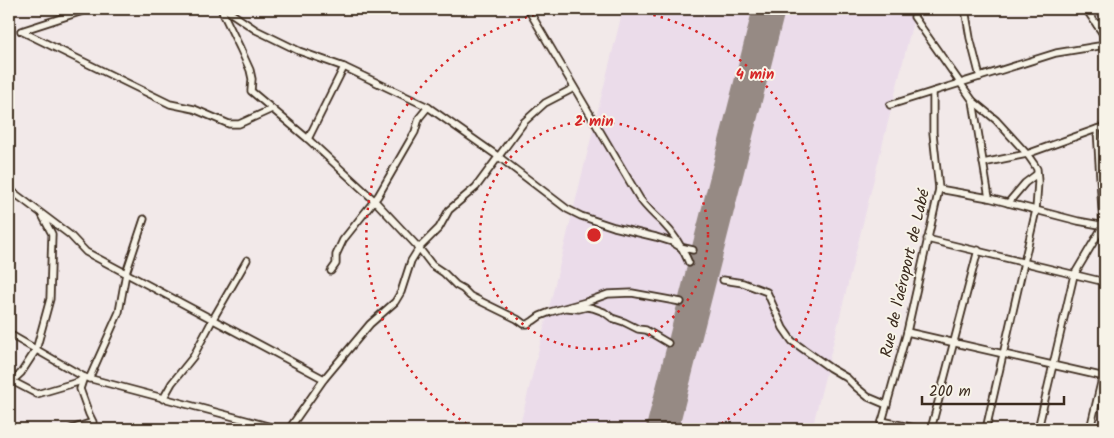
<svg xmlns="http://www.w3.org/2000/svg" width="1114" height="438" viewBox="0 0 1114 438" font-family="Kalam,sans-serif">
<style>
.built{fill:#ebdcea}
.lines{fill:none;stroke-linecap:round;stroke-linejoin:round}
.runway{stroke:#968a84;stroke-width:32}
.street-casing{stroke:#3b2a1e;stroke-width:9}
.street{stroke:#f7f3e8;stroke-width:5.5}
.ring{fill:none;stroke:#d62828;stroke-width:2.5;stroke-dasharray:2.5 5}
.labels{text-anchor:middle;stroke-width:4;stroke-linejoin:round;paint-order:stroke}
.street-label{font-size:16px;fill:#3b2a1e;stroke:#f7f3e8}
.centre{fill:#d62828;stroke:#f7f3e8;stroke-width:2.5}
.ring-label{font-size:15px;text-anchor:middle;font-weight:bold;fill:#d62828;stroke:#f7f3e8;stroke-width:4;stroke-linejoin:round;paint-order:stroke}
</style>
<rect width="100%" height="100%" fill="#f2e9e9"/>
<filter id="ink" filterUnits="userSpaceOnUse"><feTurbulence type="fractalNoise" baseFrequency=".02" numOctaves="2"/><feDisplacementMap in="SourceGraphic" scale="10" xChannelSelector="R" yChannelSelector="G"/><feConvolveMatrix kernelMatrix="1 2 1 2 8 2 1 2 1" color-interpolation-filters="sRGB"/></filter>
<g filter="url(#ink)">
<polygon class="built" points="623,9 916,9 812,429 519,429"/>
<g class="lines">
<polyline class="runway" points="662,429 769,9"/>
<g class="street-casing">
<g id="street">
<polyline points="221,9 240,48 250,70 252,79 251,91 308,139 375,201 419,248 432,265 444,273 456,285 463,289 470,296 517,319 524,324 528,324 533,321 540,316 550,312 586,302 608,294 632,293 681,302"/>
<polyline points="225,9 256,30 299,51 344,67 428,107 499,157 567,209 581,216 614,227 656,237 672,242 680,247 693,250"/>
<path d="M 528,9 L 640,199 C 647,208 654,215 663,223 C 674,234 683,249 689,263"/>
<polyline points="915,9 914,17 973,101 989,198"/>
<polyline points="965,9 970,38 980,77"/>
<polyline points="1086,9 1105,37"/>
<polyline points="1097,25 1105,20"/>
<polyline points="21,31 170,104 194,109 229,124 239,124 272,109"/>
<polyline points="21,31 89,9"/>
<polyline points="973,101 996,120 1027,154 1034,164 1037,169 1038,182 1036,210 986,429"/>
<polyline points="890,105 1056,53 1105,45"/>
<polyline points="308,139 344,67"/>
<polyline points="983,163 1027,154 1105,126"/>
<polyline points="9,189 70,235 86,252 324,379"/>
<polyline points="939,189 989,198 1078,221 1105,226"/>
<polyline points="1008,203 1025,183 1037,174"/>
<polyline points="927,239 1105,282"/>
<polyline points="331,271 336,264 336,255 343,240 378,196 408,144 415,132 419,118 428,107"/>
<polyline points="723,280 743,283 767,292 783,328 792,341 830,368 847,378 856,387 868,397 887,405"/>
<polyline points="567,308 579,309 587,307 593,308 604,312 612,318 624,322 638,329 646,330 668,343"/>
<polyline points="907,332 1105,377"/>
<polyline points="9,334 84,377 279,429"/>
<polyline points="89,379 119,312 126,273 144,219"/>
<polyline points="12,381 37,394 78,382 84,377"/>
<polyline points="9,384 21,373 36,350 50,299 52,234 42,215"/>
<polyline points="163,399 172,383 193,357 213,319 247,260"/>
<polyline points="882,421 919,429"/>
<polyline points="71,429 93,422 89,414 80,389 84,377"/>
<polyline points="289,429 324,379 370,324 395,302 401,292 411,261 419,248 439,228 449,210 476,187 524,122 545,103 574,88"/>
<polyline points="880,429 907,332 939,189 933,133 933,92"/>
<polyline points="931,429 978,250"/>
<polyline points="1038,429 1074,275 1103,226 1097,129"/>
<polyline points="1090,429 1105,366"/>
</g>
</g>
<use href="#street" class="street"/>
</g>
</g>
<g class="ring">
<circle cx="594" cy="235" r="114"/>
<path d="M473 428A228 228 0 0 1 564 9M624 9A228 228 0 0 1 715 428"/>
</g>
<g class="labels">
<g class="street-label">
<text transform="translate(904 273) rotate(-77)" y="6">Rue de l'aéroport de Labé</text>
</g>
</g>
<circle cx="594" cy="235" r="8" class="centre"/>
<g class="ring-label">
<text x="755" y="79">4 min</text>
<text x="594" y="126">2 min</text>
</g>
<rect width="1114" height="438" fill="none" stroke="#f7f3e8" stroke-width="30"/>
<rect x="15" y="15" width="1084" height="408" fill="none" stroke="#3b2a1e" stroke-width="2" filter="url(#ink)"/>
<path d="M922 396v8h142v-8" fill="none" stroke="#3b2a1e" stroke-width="2.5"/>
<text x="929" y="396" font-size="15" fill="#3b2a1e" stroke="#f7f3e8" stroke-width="4" paint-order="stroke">200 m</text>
</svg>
